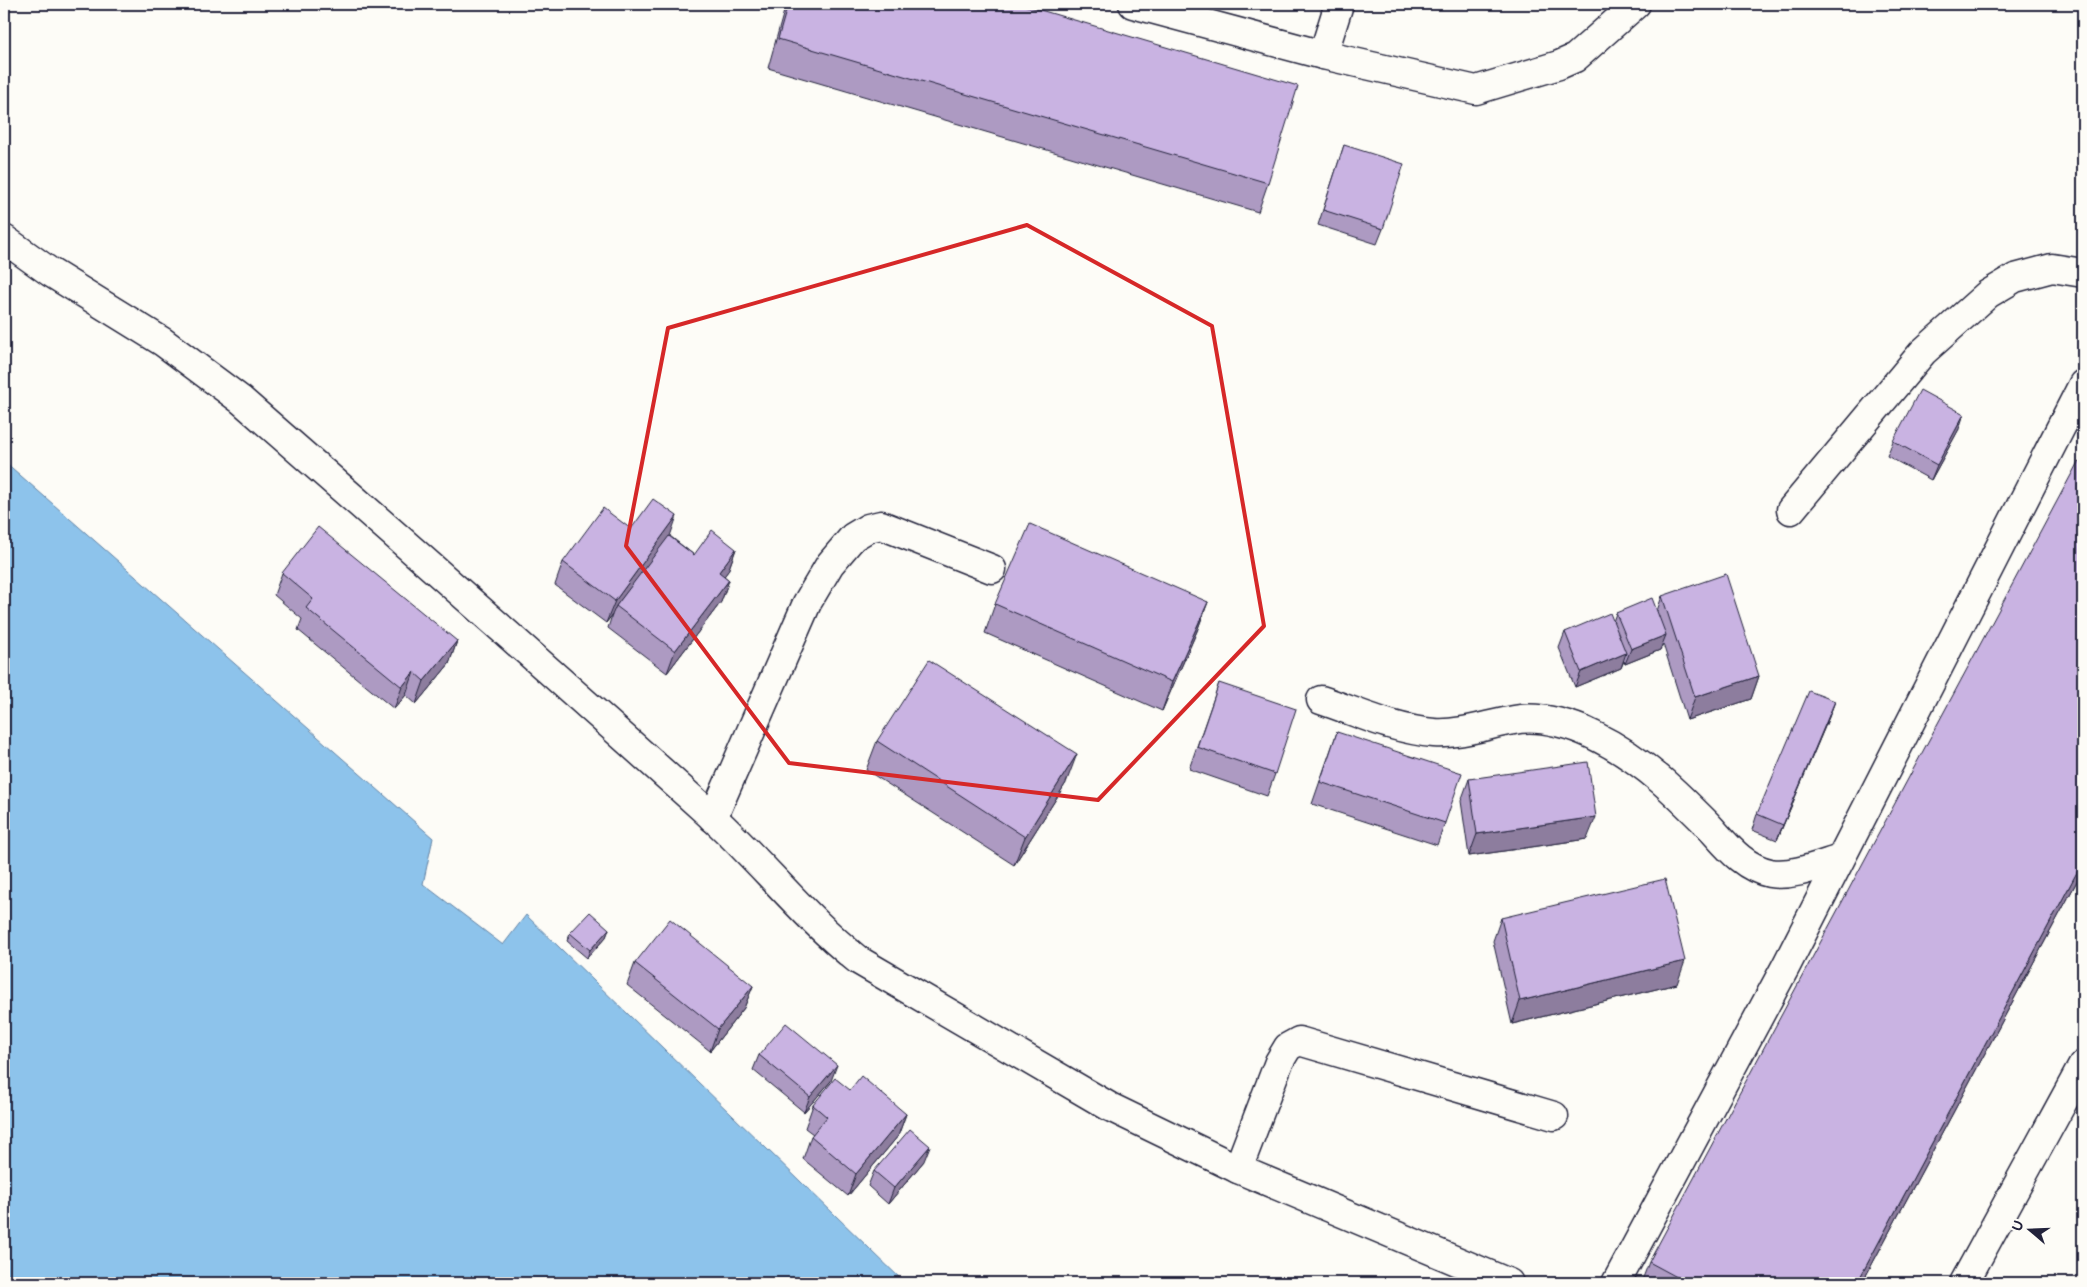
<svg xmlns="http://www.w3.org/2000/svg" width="2087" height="1287" viewBox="0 0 2087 1287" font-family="'Balsamiq Sans',sans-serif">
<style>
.water{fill:#8dc3eb;stroke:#6283a5}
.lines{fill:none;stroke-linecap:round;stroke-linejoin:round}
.minor-casing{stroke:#22223b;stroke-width:31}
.minor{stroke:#fdfcf7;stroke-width:28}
.wall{fill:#ad9ac2;stroke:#22223b}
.shaded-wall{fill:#8d7d9e;stroke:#22223b}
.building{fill:#c9b3e2;stroke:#22223b}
.marked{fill:none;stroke:#d62828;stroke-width:4;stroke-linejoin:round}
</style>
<rect width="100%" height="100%" fill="#fdfcf7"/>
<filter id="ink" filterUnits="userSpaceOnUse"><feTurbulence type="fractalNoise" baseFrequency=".02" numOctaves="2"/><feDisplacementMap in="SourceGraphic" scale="10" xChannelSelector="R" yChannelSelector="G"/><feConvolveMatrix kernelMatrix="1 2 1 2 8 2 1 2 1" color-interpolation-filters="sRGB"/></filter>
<g filter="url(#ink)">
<polygon class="water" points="4,461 433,838 423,884 503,945 526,915 905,1283 4,1283"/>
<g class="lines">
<g class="minor-casing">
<g id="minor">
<polyline points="1133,4 1323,55 1476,90 1559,65 1575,58 1636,4"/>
<polyline points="1323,55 1339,4"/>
<path d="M 4,239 L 50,272 L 163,342 L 241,400 C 398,537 554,674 708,813 C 760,860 803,916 858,960 L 1110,1107 L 1238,1169 L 1509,1283"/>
<polyline points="1791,510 1923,352 1988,294 2015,278 2052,268 2083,273"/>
<path d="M 1321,700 C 1357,712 1395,730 1434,733 C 1462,735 1491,723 1520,719 C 1542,716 1573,725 1593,735 C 1618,747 1641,763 1662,781 C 1677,794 1692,809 1706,823 C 1725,843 1741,867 1770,873 C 1792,877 1820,865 1840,859"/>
<polyline points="713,818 807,603 830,564 853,537 868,528 881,525 992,569"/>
<polyline points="1238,1169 1279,1062 1288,1047 1299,1041 1554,1116"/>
<polyline points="1616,1283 1786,966 2083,384"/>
<polyline points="1964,1283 2083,1065"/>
</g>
</g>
<use href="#minor" class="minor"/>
</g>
<g class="wall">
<polygon points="786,4 1020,4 1268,183 1258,212 768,68"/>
<polygon points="1344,145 1383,229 1377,244 1318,225"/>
<polygon points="1959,429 1931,480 1887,456 1893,441"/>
<polygon points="631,529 670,536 694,555 736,549 728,571 724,576 729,580 721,602 667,673 608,628 612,615 606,623 555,585 563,562"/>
<polygon points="282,573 457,641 449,664 416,704 406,695 394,709 298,630 302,619 274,595"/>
<polygon points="1662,596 1759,676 1751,699 1687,720 1663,644 1660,650 1625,664 1624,661 1621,668 1575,687 1559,648 1565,632 1613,622 1616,613 1657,611"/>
<polygon points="1208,602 1197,631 1162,711 985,633 995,604"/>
<polygon points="1219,683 1275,774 1267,796 1189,769"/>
<polygon points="1835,701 1829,717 1777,840 1752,830 1757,814"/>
<polygon points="1337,732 1445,823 1437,845 1312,804"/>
<polygon points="877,741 1066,783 1014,865 866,770"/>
<polygon points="1469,779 1587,839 1469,856 1461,801"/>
<polygon points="2083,870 1862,1283 1641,1283 1649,1262"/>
<polygon points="1501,918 1677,984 1512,1024 1493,941"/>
<polygon points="609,929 606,937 587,958 567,941 570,933"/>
<polygon points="635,963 753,986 744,1008 710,1051 627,985"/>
<polygon points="759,1055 831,1081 804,1112 753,1070"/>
<polygon points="850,1090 906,1114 898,1136 848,1196 803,1159 811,1136 813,1134 805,1128 813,1105"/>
<polygon points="924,1161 888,1204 868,1186 874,1171"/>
</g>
<g class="shaded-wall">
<polygon points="1964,414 1959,429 1931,480 1937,465"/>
<polygon points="677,516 669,539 616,606 612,615 606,623 615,601"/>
<polygon points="736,549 728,571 711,594 719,572"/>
<polygon points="729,580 721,602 667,673 675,651"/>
<polygon points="1208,602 1197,631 1162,711 1172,682"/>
<polygon points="1666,635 1660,650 1625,664 1631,649"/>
<polygon points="457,641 449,664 416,704 424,681"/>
<polygon points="1626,653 1621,668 1575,687 1581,672"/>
<polygon points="414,672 406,695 394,709 402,687"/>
<polygon points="1759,676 1751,699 1687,720 1695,697"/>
<polygon points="1835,701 1829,717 1777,840 1783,825"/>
<polygon points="1077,754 1066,783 1014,865 1025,837"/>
<polygon points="1596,817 1587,839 1469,856 1477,834"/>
<polygon points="2083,861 2083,870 1862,1283 1857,1283"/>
<polygon points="609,929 606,937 587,958 590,950"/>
<polygon points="1685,961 1677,984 1512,1024 1520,1001"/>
<polygon points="753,986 744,1008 710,1051 718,1029"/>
<polygon points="837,1065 831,1081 804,1112 810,1097"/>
<polygon points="906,1114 898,1136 848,1196 856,1174"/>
<polygon points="930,1146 924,1161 888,1204 894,1188"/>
</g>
<g class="building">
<polygon points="788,4 1020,4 1298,86 1268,183 778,39"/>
<polygon points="1344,145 1404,164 1383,229 1323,210"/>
<polygon points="1920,390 1964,414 1937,465 1893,441"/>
<polygon points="2078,462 2083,465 2083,861 1857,1283 1688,1283 1649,1262"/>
<polygon points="653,499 677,516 615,601 563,562 603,508 631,529"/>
<polygon points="1030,524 1208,602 1172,682 995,604"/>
<polygon points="318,527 457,641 424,681 414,672 402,687 306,608 313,599 282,573"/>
<polygon points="712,530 736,549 719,572 729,580 675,651 616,606 669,536 694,555"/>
<polygon points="1726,574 1759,676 1695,697 1662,596"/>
<polygon points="1652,598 1666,635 1631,649 1616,613"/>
<polygon points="1610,613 1626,653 1581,672 1565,632"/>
<polygon points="929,660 1077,754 1025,837 877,741"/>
<polygon points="1219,683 1296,709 1275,774 1197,747"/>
<polygon points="1809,691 1835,701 1783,825 1757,814"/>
<polygon points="1337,732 1462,773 1445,823 1320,782"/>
<polygon points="1588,762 1596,817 1477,834 1469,779"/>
<polygon points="1665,879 1685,961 1520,1001 1501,918"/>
<polygon points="590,912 609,929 590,950 570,933"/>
<polygon points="670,919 753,986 718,1029 635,963"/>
<polygon points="786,1023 837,1065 810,1097 759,1055"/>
<polygon points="861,1076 906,1114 856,1174 811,1136 827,1117 813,1105 835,1078 850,1090"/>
<polygon points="910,1129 930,1146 894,1188 874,1171"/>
</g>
</g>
<path class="marked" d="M 1027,225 L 1212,326 L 1264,626 L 1098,800 L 789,763 L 626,546 L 668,328 Z"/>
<rect width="2087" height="1287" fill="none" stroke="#fdfcf7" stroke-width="20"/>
<rect x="10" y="10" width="2067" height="1267" fill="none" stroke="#22223b" stroke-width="2" filter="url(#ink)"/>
<g transform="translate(2030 1230) rotate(289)" stroke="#fdfcf7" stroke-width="4" paint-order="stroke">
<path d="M0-4L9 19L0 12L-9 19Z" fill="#22223b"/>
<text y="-8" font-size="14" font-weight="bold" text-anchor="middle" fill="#22223b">U</text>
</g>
</svg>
